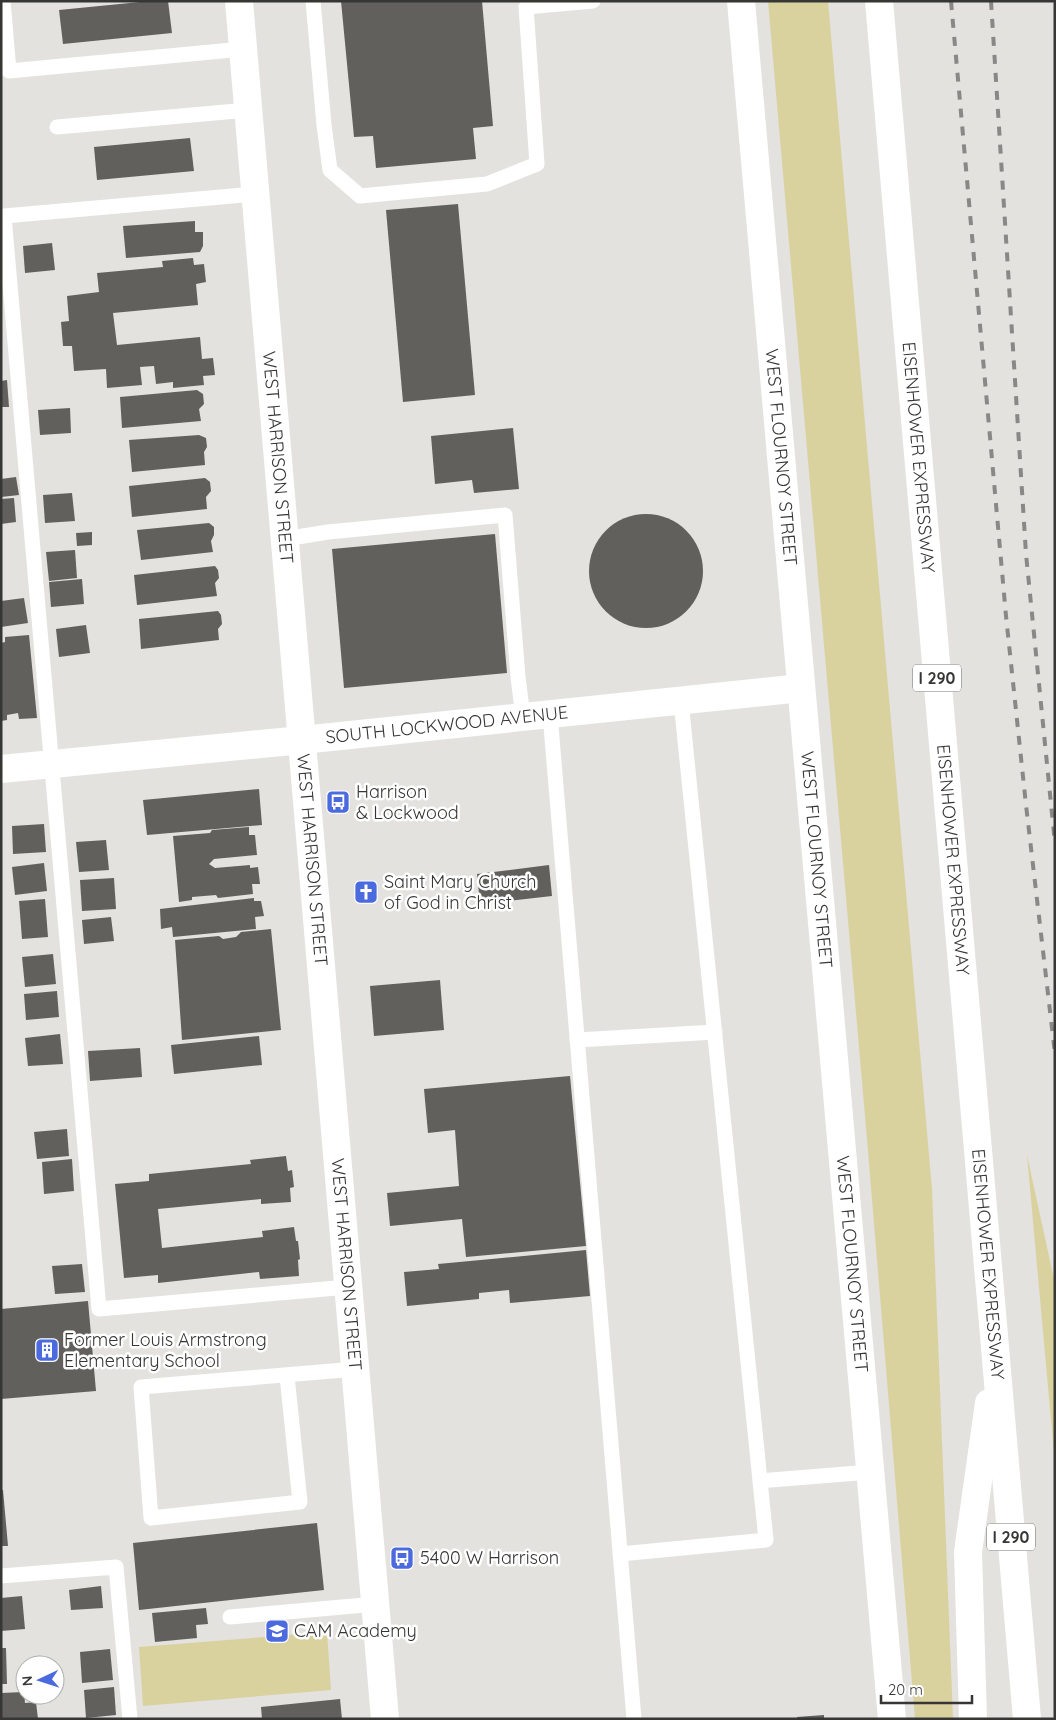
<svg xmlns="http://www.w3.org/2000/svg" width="1056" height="1720" viewBox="0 0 1056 1720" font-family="Quicksand,sans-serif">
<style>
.green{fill:#d9d29f}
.building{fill:#61605d}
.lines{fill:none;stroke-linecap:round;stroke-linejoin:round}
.lane{stroke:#fff;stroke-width:15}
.street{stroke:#fff;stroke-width:28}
.secondary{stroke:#fff;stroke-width:28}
.highway{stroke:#fff;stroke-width:28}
.rail{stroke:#898886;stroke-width:4;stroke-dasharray:9 9;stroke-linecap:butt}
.labels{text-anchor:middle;stroke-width:5;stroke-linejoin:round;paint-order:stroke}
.shield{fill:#fff;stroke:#727272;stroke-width:1}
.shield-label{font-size:16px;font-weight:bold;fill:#363635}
.street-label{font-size:18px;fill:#363635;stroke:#fff}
.poi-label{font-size:18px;fill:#363635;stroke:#fff;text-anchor:start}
</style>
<rect width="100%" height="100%" fill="#e3e2de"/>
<g class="green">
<polygon points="768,1 828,1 932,1189 953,1719 915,1719 867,1139"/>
<polygon points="1027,1155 1055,1284 1055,1464"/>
<polygon points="327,1632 331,1690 143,1706 139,1647"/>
</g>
<g class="building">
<polygon points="150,1 168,1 172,33 63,44 59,10"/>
<polygon points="341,1 482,1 493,126 473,128 476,159 376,168 373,136 354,137"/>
<polygon points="190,138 194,171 97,180 94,147"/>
<polygon points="458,204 475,395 403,402 386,210"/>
<polygon points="195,221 195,232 203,232 203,246 200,252 126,258 123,226"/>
<polygon points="52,243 55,270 25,273 23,246"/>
<polygon points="193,258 194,265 204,264 206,282 196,284 198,305 113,313 117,345 200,337 202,359 213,358 215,375 203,376 204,385 173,388 173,382 156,384 154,366 140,367 142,385 107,388 106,369 74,371 72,346 63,346 61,322 69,321 67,296 99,292 97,273 163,267 162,261"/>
<polygon points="7,380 9,407 1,407 1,381"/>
<polygon points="197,390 203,394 204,404 199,409 201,421 122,428 120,397"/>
<polygon points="70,408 71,433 40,435 38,410"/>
<polygon points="513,428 519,489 474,493 472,480 435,484 431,436"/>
<polygon points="199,435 206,438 207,447 204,452 205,465 132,472 129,440"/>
<polygon points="16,477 19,495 1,497 1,479"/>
<polygon points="205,478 210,482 211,491 206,497 207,509 132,517 129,486"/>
<polygon points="72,493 75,521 45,523 43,495"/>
<polygon points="14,498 16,522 1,524 1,499"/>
<circle cx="646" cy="571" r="57"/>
<polygon points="209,523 214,527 214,535 211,541 213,552 141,560 137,530"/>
<polygon points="92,532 92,545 77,546 76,533"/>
<polygon points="495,534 507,673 344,688 332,549"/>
<polygon points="75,550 77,578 49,581 46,552"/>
<polygon points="215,566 218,570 219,578 215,583 217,596 137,605 134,575"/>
<polygon points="82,579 84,604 51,607 49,582"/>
<polygon points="24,598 28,623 1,627 1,601"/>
<polygon points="218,611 221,615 222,624 218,629 219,640 141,649 139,619"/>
<polygon points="86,625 90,653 59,657 56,629"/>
<polygon points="29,635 37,718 19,719 18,713 7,715 7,720 1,721 1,643 5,642 5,637"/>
<polygon points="259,789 262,825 147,835 143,800"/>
<polygon points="44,824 46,852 13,854 12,826"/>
<polygon points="249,827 249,835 255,835 257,855 214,859 209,864 215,868 250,865 250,868 258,867 260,884 252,884 253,894 218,898 216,895 192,897 192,900 179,902 173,836 210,833 212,830"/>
<polygon points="106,840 109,870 79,872 76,842"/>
<polygon points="44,863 47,891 15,895 12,867"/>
<polygon points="549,865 552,896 480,904 477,874"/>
<polygon points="114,878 116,909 82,911 80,880"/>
<polygon points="254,898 254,901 261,901 264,916 255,917 256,929 173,937 172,927 161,929 160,909"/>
<polygon points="45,899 48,937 22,939 19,901"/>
<polygon points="111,917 114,941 84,944 82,920"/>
<polygon points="271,929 281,1030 182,1040 175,940 219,936 223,939 236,937 241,932"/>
<polygon points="53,954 56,984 25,987 22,957"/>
<polygon points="440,980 444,1030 374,1036 370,986"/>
<polygon points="57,991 59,1017 26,1020 24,994"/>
<polygon points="60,1034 63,1064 28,1066 25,1038"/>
<polygon points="259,1036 262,1065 174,1074 171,1045"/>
<polygon points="140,1048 142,1077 90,1081 88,1051"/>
<polygon points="570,1076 586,1246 466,1257 462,1219 390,1226 387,1193 459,1186 455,1130 428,1133 424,1089"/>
<polygon points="67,1129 69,1156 37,1159 34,1132"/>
<polygon points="286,1156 288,1171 292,1170 294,1187 290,1188 291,1202 261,1204 261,1199 158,1209 162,1248 263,1237 262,1231 294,1227 296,1241 298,1241 300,1259 298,1260 299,1276 260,1279 259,1272 158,1283 158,1275 124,1278 115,1184 149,1181 149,1174 251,1164 250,1160"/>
<polygon points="72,1159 74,1191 44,1194 42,1162"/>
<polygon points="586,1250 590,1296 510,1303 509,1290 479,1293 479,1299 407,1306 404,1272 439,1269 438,1264"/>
<polygon points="82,1264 85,1292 55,1294 52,1266"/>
<polygon points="88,1301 96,1391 1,1399 1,1309"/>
<polygon points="1,1490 3,1490 8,1546 1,1546"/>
<polygon points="317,1523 324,1590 139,1610 133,1543"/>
<polygon points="101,1586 103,1608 71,1610 69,1590"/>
<polygon points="22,1596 25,1629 1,1631 1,1598"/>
<polygon points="206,1608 208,1624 196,1625 197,1638 155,1642 152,1613"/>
<polygon points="1,1648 6,1648 7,1684 1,1684"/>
<polygon points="110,1649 113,1680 82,1683 80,1652"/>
<polygon points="114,1687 116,1715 86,1718 84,1690"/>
<polygon points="24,1692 25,1703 36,1702 38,1719 1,1719 1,1693"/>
<polygon points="340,1699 342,1719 262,1719 261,1707"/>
<polygon points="824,1715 824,1719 797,1719 797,1717"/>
</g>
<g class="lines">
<g class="lane">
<polyline points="3,1 9,71 243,49"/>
<polyline points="313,1 324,125 330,170 360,196 487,184 537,164 526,7 593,1"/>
<polyline points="57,127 248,110"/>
<polyline points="255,194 4,216 99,1309 348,1287"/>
<polyline points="285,539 328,532 505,515 518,677 523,717"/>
<polyline points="550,714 634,1719"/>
<polyline points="577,1040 715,1032"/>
<polyline points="287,1376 300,1502 151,1518 141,1387 356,1369"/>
<polyline points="760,1481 870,1472"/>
<polyline points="620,1554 766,1540 681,701"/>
<polyline points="1,1576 116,1567 130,1719"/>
<polyline points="230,1617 376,1604"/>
</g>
<path class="street" id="s1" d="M 1,769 L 302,740 L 801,688"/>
<g class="secondary">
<path id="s2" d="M 239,1 L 385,1719"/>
<path id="s3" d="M 741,1 L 892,1719"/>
</g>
<g class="highway">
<path id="s4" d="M 879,1 L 1027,1719"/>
<polyline points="973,1719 968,1552 989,1403"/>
</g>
<g class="rail">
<polyline points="951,1 1006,616 1026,805 1055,1054"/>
<polyline points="991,1 1026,554 1055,844"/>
</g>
</g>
<defs>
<g id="bus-square" transform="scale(1.25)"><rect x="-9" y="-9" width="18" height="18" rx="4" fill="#4b6ade" stroke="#fff"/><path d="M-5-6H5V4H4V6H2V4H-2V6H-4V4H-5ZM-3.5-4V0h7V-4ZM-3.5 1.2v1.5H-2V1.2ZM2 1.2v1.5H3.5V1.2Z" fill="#fff"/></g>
<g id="church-square" transform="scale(1.25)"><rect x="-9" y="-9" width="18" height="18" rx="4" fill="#4b6ade" stroke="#fff"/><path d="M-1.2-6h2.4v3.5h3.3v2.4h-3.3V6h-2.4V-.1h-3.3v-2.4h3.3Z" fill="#fff"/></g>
<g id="building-square" transform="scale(1.25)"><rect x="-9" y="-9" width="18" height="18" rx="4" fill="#4b6ade" stroke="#fff"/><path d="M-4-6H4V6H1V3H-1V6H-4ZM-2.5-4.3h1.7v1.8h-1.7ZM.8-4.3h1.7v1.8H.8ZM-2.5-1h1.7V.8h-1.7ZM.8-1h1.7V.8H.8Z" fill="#fff"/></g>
<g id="school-square" transform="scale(1.25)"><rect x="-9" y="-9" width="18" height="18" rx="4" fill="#4b6ade" stroke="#fff"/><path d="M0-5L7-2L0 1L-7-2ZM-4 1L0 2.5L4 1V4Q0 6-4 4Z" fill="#fff"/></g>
</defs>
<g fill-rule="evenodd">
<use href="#bus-square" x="338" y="802"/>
<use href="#church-square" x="366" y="892"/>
<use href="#building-square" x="47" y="1350"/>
<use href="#bus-square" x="402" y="1558"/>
<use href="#school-square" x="277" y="1631"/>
</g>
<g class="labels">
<g class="shield">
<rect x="913" y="664.5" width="48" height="27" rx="4"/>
<rect x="987" y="1523.5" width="48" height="27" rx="4"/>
</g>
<g class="shield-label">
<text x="937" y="684">I 290</text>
<text x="1011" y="1543">I 290</text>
</g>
<g class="street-label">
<text dy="6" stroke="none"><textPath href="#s2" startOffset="458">WEST HARRISON STREET</textPath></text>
<text dy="6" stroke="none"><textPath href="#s3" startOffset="458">WEST FLOURNOY STREET</textPath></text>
<text dy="6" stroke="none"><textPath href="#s4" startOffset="458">EISENHOWER EXPRESSWAY</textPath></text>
<text dy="6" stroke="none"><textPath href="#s1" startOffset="448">SOUTH LOCKWOOD AVENUE</textPath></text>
<text dy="6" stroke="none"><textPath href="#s2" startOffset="862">WEST HARRISON STREET</textPath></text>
<text dy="6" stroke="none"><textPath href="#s3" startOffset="862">WEST FLOURNOY STREET</textPath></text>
<text dy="6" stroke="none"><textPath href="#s4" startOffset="862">EISENHOWER EXPRESSWAY</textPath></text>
<text dy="6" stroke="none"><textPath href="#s3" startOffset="1268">WEST FLOURNOY STREET</textPath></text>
<text dy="6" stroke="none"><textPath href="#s2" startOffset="1268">WEST HARRISON STREET</textPath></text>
<text dy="6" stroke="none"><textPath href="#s4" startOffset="1268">EISENHOWER EXPRESSWAY</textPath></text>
</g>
<g class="poi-label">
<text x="356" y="798">Harrison<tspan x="356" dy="21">&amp; Lockwood</tspan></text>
<text x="384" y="888">Saint Mary Church<tspan x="384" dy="21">of God in Christ</tspan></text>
<text x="64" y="1346">Former Louis Armstrong<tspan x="64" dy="21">Elementary School</tspan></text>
<text x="420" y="1564">5400 W Harrison</text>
<text x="294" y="1637">CAM Academy</text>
</g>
</g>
<rect width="1056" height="1720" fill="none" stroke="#363635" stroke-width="5"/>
<g transform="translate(40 1680) rotate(266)"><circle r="24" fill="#ffffff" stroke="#afafae"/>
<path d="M0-4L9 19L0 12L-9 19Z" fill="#4b6ade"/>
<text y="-8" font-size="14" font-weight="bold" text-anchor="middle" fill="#363635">N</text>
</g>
<path d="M881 1695v8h91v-8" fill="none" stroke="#363635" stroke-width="2.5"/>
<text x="888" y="1695" font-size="15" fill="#363635" stroke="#ffffff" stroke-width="4" paint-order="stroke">20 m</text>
</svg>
